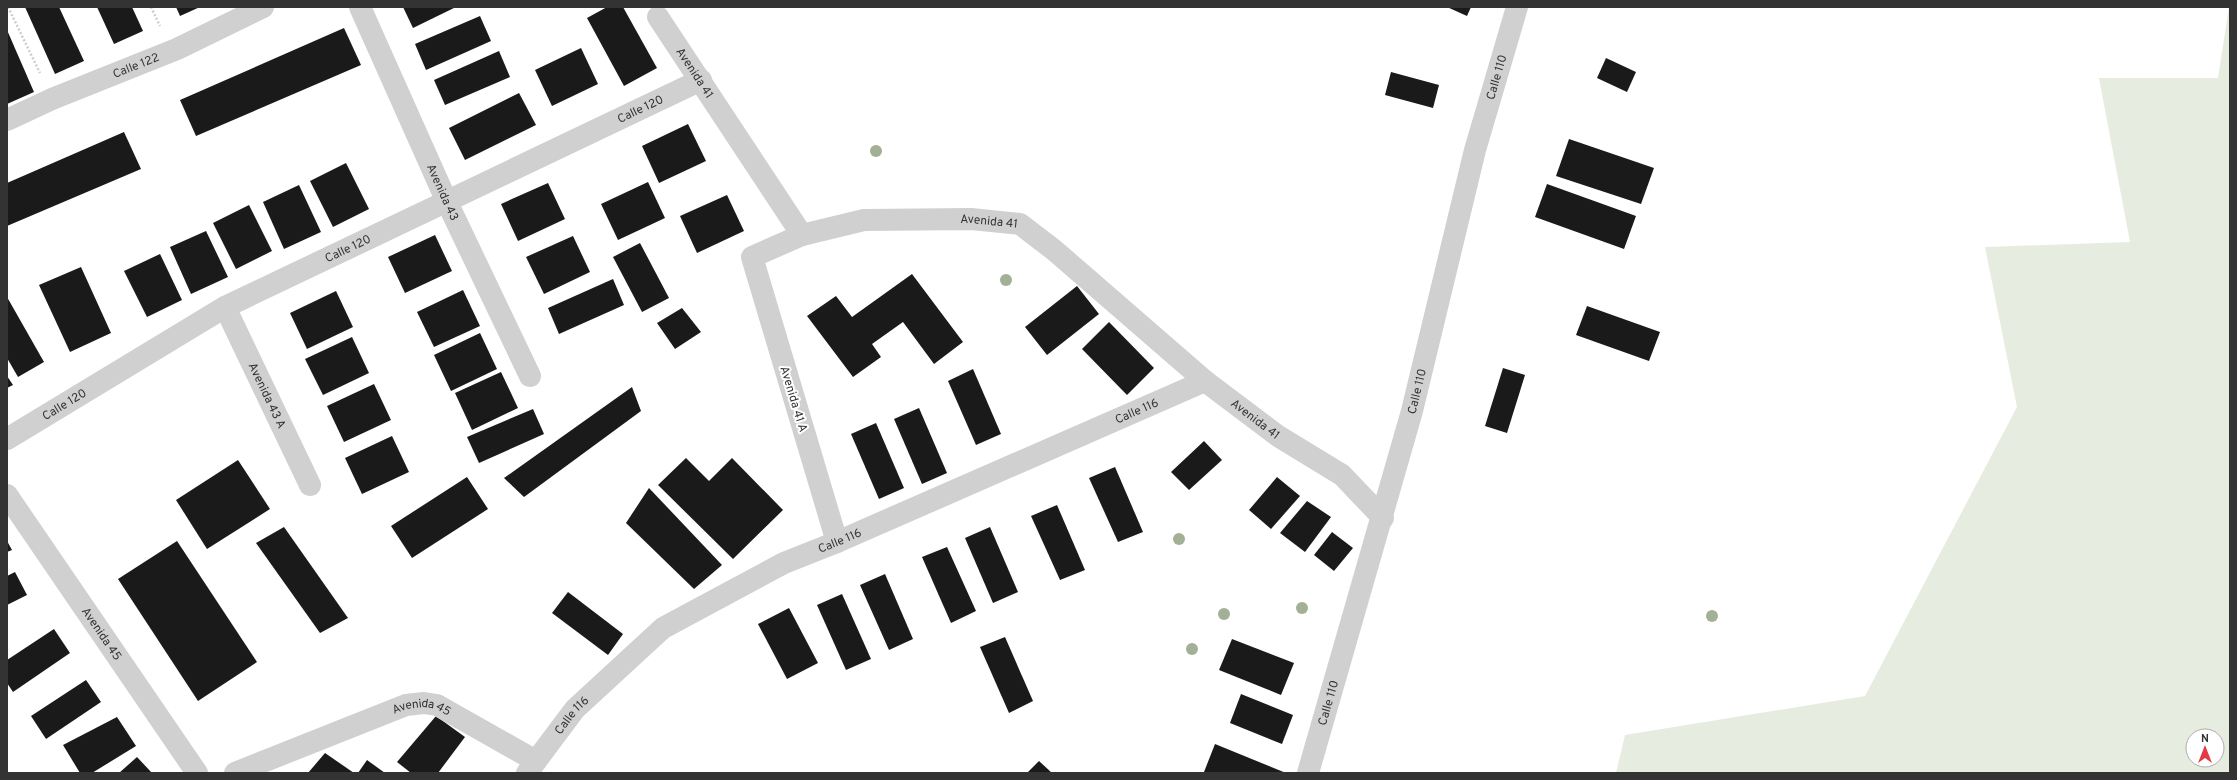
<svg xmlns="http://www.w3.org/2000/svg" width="2237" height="780" viewBox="0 0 2237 780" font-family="Overpass,sans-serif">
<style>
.green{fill:#e6ecdf;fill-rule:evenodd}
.building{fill:#1a1a1a}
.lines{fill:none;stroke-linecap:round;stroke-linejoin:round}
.path{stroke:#cdcdcd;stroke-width:2.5;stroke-dasharray:2 2;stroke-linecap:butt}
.street{stroke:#d0d0d0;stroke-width:22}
.tree{fill:#a2b095}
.labels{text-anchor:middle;stroke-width:4;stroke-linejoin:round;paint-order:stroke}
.street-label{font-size:12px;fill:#333;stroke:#fff}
</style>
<rect width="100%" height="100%" fill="#fff"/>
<path class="green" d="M 2229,7 L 2230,773 L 1616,773 L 1625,735 L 1865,696 L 2017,407 L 1985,247 L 2130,242 L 2099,78 L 2218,78 ZM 2193,736 L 2217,736 L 2217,760 L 2193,760 Z"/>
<g class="building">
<polygon points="25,7 59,7 84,61 55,74"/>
<polygon points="97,7 132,7 143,31 114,44"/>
<polygon points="176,7 200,7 180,16"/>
<polygon points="403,7 456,7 413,28"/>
<polygon points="607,7 623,7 657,68 624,86 587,18"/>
<polygon points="1447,7 1471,7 1467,16"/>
<polygon points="480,16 491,41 426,70 415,44"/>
<polygon points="344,28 361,65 196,136 180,100"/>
<polygon points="7,30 34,92 7,104"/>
<polygon points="581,48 598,84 552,106 535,70"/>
<polygon points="499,51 510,77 445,105 434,80"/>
<polygon points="1606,58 1636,72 1627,92 1597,78"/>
<polygon points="1391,72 1439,85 1433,108 1385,95"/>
<polygon points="519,93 536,125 465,160 449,128"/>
<polygon points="688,124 706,161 659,183 642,146"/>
<polygon points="124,132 141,169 7,226 7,183"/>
<polygon points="1569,139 1654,168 1641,204 1556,176"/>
<polygon points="346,163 369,209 333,227 310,181"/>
<polygon points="648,182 665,218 618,240 601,204"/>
<polygon points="548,183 565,219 518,241 501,204"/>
<polygon points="1547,184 1636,216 1624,249 1535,217"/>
<polygon points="299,185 321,232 284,249 263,202"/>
<polygon points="727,195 744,231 697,253 680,216"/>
<polygon points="249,205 272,251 236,269 213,223"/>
<polygon points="206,231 228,277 191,294 170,247"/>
<polygon points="435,235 452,271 405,293 388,257"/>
<polygon points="573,236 590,272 544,294 526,257"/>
<polygon points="640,243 669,298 642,312 613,257"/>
<polygon points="160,254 182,300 147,317 124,271"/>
<polygon points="81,267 111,333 70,352 39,285"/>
<polygon points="912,274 963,342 934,364 903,322 872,344 881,357 853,377 807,316 836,296 852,317"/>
<polygon points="613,279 624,305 559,334 548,308"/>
<polygon points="1077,286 1099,314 1047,355 1025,327"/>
<polygon points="463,290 480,326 434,347 417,312"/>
<polygon points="336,291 353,327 307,349 290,313"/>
<polygon points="7,297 44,362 18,377 7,358"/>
<polygon points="1587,306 1660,332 1649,361 1576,335"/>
<polygon points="682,308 701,332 675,349 657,323"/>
<polygon points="1109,322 1154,368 1127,395 1082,349"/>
<polygon points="480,333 497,369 451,391 434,355"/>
<polygon points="352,337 369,373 323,395 305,359"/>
<polygon points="1503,368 1525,375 1507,433 1485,426"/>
<polygon points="973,369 1001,434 976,445 948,381"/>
<polygon points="501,372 518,408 472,430 455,393"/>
<polygon points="7,376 13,385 7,388"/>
<polygon points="374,384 391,420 344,442 327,406"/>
<polygon points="632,387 641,411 524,497 504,478"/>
<polygon points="919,408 947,473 922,484 894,419"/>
<polygon points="533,409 544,434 479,463 467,437"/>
<polygon points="876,423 904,488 879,499 851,434"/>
<polygon points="392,436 409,472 362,494 345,458"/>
<polygon points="1204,441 1222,460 1189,490 1171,472"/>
<polygon points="686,458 709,481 732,458 783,510 733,559 658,485"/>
<polygon points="238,460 270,509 207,549 176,500"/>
<polygon points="1115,467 1143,532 1118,542 1089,478"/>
<polygon points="467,477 488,509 412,558 391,526"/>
<polygon points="1277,477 1300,496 1271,529 1249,510"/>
<polygon points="649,488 722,565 694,589 626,523"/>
<polygon points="1307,501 1331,517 1305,552 1280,533"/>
<polygon points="1057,505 1085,570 1060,580 1031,516"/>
<polygon points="284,527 348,618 320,633 256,543"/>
<polygon points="990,527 1018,592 993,603 965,538"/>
<polygon points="1332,532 1353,548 1334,571 1314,555"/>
<polygon points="7,541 12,550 7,552"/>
<polygon points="177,541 257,662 198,701 118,579"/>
<polygon points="947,547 976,611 951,623 922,557"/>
<polygon points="15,572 27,595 7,605 7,576"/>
<polygon points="885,574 913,639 889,650 860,585"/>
<polygon points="568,592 623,634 608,655 552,613"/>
<polygon points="842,594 871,659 846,670 817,605"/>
<polygon points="789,608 818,663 787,679 758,624"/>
<polygon points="54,629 70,653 13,692 7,683 7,660"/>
<polygon points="1005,637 1033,701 1009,713 980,647"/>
<polygon points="1232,639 1294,663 1281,695 1219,670"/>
<polygon points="86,680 101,702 46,739 31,716"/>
<polygon points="1241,694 1293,715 1282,744 1230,723"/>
<polygon points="436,716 465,737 438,773 411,773 397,762"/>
<polygon points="117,717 136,746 92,773 80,773 63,745"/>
<polygon points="1215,744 1286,773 1206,773 1204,772"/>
<polygon points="325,753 354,773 308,773"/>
<polygon points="137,757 152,773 119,773"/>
<polygon points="367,760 385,773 358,773"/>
<polygon points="1039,761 1052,773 1027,773"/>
</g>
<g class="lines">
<g class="path">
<polyline points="8,7 40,73"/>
<polyline points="151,7 160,26"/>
</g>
<g class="street">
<path id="s1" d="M 360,7 L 447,202 L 530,376"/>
<path id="s2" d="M 658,17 L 802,235"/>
<path id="s3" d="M 7,120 L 52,99 L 177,49 L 263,7"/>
<path id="s4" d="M 225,307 L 310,485"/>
<path id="s5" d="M 7,439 L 225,307 L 701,80"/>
<path id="s6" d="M 7,495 L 197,773"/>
<path id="s7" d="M 837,542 L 752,257 L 802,235 L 864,220 L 971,219 L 1020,224 L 1054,250 L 1205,381 L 1278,436 L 1342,475 L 1383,518"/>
<path id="s8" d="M 235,773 L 406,705 L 424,703 L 437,705 L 536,761"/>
<path id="s9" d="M 527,773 L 575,709 L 663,628 L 784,563 L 837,542 L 1205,381"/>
<path id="s10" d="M 1308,773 L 1412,411 L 1475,150 L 1517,7"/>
</g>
</g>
<g class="tree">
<circle cx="876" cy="151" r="6"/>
<circle cx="1006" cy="280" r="6"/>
<circle cx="1179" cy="539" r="6"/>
<circle cx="1302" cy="608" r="6"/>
<circle cx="1224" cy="614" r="6"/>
<circle cx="1712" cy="616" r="6"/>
<circle cx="1192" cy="649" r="6"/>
</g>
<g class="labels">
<g class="street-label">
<text dy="4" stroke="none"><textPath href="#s3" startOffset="140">Calle 122</textPath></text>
<text dy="4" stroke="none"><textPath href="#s2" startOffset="67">Avenida 41</textPath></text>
<text dy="4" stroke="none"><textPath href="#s10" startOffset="721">Calle 110</textPath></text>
<text dy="4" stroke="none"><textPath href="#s5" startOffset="715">Calle 120</textPath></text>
<text dy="4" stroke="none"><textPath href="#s1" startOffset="203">Avenida 43</textPath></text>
<text dy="4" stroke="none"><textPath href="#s7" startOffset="541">Avenida 41</textPath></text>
<text dy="4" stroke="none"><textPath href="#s5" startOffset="391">Calle 120</textPath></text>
<text dy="4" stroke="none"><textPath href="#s10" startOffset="397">Calle 110</textPath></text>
<text dy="4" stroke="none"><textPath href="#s4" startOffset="98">Avenida 43 A</textPath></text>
<text transform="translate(794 399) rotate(73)" y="4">Avenida 41 A</text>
<text dy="4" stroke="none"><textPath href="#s5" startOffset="67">Calle 120</textPath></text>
<text dy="4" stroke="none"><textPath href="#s9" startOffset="721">Calle 116</textPath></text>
<text dy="4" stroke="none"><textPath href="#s7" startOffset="878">Avenida 41</textPath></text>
<text dy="4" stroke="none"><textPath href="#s9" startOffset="397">Calle 116</textPath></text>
<text dy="4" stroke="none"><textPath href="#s6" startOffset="168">Avenida 45</textPath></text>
<text dy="4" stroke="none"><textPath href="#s10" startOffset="73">Calle 110</textPath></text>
<text dy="4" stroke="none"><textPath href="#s8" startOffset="200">Avenida 45</textPath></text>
<text dy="4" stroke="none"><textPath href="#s9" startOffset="73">Calle 116</textPath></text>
</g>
</g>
<rect width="2237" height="780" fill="none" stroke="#333333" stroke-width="16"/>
<g transform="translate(2205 748)"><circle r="19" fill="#ffffff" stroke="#adadad"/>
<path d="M0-3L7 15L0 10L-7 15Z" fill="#e63946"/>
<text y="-6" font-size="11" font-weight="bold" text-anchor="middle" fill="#333333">N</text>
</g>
</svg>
